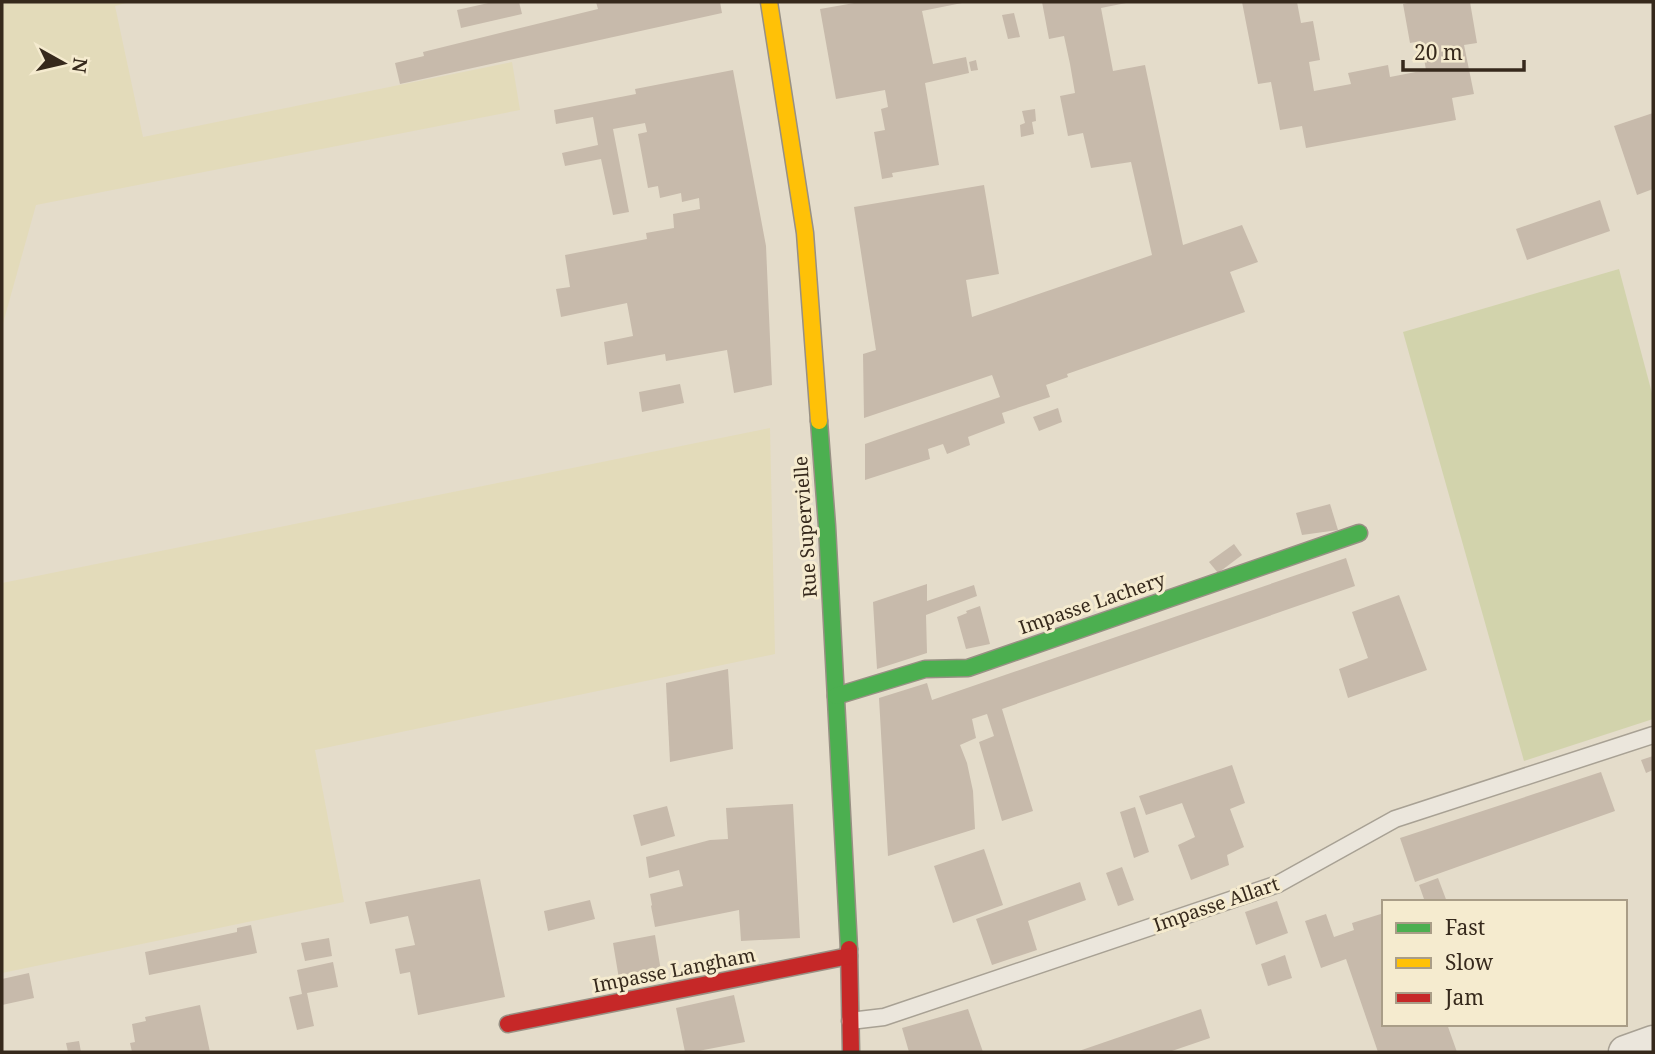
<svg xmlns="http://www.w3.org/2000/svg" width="1655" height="1054" viewBox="0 0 1655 1054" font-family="'Noto Serif',serif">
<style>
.farmland{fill:#e3dbba}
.green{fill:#d2d3ac}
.building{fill:#c7baab}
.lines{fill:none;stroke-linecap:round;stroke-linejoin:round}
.lane-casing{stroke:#a8a194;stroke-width:19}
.street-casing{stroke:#a8a194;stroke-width:35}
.fast-casing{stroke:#989084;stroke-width:19}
.slow-casing{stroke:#989084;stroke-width:19}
.jam-casing{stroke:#989084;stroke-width:19}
.lane{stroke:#ebe6dc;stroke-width:16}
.street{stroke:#ebe6dc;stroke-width:32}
.fast{stroke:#4caf50;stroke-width:16}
.slow{stroke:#ffc107;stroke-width:16}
.jam{stroke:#c62828;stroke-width:16}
.labels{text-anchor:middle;stroke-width:6;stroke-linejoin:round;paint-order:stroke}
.street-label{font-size:19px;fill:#36291c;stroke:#f5ebcf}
</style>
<rect width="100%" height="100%" fill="#e4dcca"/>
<g class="farmland">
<polygon points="2,2 129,2 115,6 143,137 512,62 520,110 36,205 2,327"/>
<polygon points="770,428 775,654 315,750 344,902 2,973 2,583"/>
</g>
<polygon class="green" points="1619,269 1653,397 1653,719 1524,761 1403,332"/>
<g class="building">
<polygon points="493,2 519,2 522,14 461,28 457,10"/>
<polygon points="596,2 720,2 722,13 400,84 395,63 424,56 423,52 598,9"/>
<polygon points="860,2 962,2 962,3 922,11 933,64 966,57 969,73 925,83 939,165 892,173 893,177 882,179 874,132 885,130 881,109 888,107 885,90 836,99 820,9"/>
<polygon points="1042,2 1126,2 1126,3 1101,8 1113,71 1145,65 1183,245 1242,225 1258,262 1230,272 1245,312 1067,374 1068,377 1046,385 1050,397 1002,413 1005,423 968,437 970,445 947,454 943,444 928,449 930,459 865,480 865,444 1000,397 992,375 864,418 863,354 876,350 854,207 984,185 999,274 966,280 972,317 1152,255 1131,162 1091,168 1083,133 1068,136 1060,96 1075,93 1070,64 1064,36 1049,39"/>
<polygon points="1242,2 1297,2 1301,23 1313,21 1320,60 1309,62 1314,91 1351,84 1348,73 1388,65 1390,77 1426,70 1421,41 1410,43 1403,4 1412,2 1470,2 1477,43 1464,45 1474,94 1452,98 1456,120 1306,148 1302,126 1280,130 1271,82 1258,84"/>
<polygon points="1014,13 1020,37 1008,39 1002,15"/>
<polygon points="976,60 978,70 971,71 969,62"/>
<polygon points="733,70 766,246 772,385 734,393 727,350 666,361 665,354 607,365 604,342 633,336 627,303 561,317 556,289 570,287 565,255 647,239 646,233 674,228 673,214 700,209 699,198 682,202 681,193 660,198 658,186 648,188 638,134 647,132 645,123 613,129 629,212 613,215 601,159 565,166 562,153 598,145 593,117 556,124 554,110 636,94 635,89"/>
<polygon points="1035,109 1036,121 1032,122 1034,134 1021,137 1020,125 1025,123 1022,111"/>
<polygon points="1653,113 1653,189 1637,195 1614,126"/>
<polygon points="1600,200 1610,231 1527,260 1516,229"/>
<polygon points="680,384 684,403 642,412 639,392"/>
<polygon points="1058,408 1062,422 1039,431 1033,417"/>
<polygon points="1330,504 1338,530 1302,535 1296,513"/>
<polygon points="1234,544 1242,555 1218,573 1209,562"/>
<polygon points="1346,558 1355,586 1002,709 1033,811 1002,821 979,742 994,736 987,714 972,719 976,738 960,745 967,763 973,791 975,829 888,856 879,698 927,683 932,700"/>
<polygon points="927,584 927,601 974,585 977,596 926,615 927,653 877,669 873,602"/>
<polygon points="1399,595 1427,670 1348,698 1339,669 1368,658 1352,612"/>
<polygon points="980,606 990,644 966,649 957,617 967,613 966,611"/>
<polygon points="728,669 733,749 670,762 666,683"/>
<polygon points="1653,756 1653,770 1646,773 1641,760"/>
<polygon points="1232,765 1245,803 1230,809 1244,847 1227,855 1229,865 1191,880 1178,845 1195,837 1182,803 1146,815 1139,796"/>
<polygon points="1601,772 1615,811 1415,882 1400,838"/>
<polygon points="793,804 800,938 741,941 739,910 655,927 651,906 652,905 650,894 683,886 679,870 649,878 646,857 710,840 728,839 726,808"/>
<polygon points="667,806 675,836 641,846 633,815"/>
<polygon points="1135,807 1149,852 1134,858 1120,812"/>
<polygon points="984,849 1003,905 953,923 934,866"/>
<polygon points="1122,867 1134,900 1118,906 1106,873"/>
<polygon points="1438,878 1447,902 1418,902 1424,899 1419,885"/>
<polygon points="480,879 505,997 418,1015 410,972 400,974 395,949 415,945 408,916 370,924 365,902"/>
<polygon points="1080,882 1086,900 1028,921 1037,950 992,965 976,919"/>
<polygon points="590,900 595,919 548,931 544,911"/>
<polygon points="1277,901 1288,933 1256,945 1245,912"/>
<polygon points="1384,913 1384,1024 1447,1024 1457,1052 1378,1052 1346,959 1321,968 1305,921 1326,914 1334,937 1354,930 1352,923"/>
<polygon points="251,925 257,953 149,975 145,952 237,932 237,928"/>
<polygon points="655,935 661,971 619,979 613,943"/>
<polygon points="329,938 332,956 305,961 301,943"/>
<polygon points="1285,955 1292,978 1268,986 1261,964"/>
<polygon points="333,962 338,987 307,993 314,1026 297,1030 289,997 302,994 297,970"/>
<polygon points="29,973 34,998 2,1005 2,979"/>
<polygon points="734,995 745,1042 693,1052 685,1052 676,1008"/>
<polygon points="200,1005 210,1052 132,1052 130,1043 135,1042 132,1024 146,1021 145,1017"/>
<polygon points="968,1009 983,1052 909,1052 902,1028"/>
<polygon points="1201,1009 1210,1038 1169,1052 1076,1052"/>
<polygon points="79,1041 81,1052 68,1052 66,1043"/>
</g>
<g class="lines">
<g class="lane-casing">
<polyline id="lane" points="850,1021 884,1017 1278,884 1395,819 1653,735"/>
</g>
<g class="street-casing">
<polyline id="street" points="1625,1052 1653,1042"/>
</g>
<g class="fast-casing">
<g id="fast">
<polyline points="819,421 827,526 849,949"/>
<polyline points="836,696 925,669 968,668 1359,533"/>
</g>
</g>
<g class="slow-casing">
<polyline id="slow" points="769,2 805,233 819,421"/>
</g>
<g class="jam-casing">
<g id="jam">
<polyline points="849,949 851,1052"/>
<polyline points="508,1024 849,956"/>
</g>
</g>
<use href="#lane" class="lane"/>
<use href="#street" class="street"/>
<use href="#fast" class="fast"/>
<use href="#slow" class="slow"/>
<use href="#jam" class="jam"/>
</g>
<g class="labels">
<g class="street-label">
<text transform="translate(805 527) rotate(-94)" y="7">Rue Supervielle</text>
<text transform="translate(1092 603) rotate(-19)" y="7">Impasse Lachery</text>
<text transform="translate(1216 904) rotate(-19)" y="7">Impasse Allart</text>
<text transform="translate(674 970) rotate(-11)" y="7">Impasse Langham</text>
</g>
</g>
<rect width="1655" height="1054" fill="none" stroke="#36291c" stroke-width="7"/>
<rect x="1382" y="900" width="245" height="126" fill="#f5ebcf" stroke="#a99d87" stroke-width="2"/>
<rect x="1396" y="923" width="35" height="10" fill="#4caf50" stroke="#a99d87" stroke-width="2"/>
<text x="1445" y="935" font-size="21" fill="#36291c">Fast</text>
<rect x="1396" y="958" width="35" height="10" fill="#ffc107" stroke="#a99d87" stroke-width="2"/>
<text x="1445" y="970" font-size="21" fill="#36291c">Slow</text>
<rect x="1396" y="993" width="35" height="10" fill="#c62828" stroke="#a99d87" stroke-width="2"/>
<text x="1445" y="1005" font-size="21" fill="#36291c">Jam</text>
<g transform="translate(63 63) rotate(98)" stroke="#f5ebcf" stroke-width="5" paint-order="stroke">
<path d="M0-5L12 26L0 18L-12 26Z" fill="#36291c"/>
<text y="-10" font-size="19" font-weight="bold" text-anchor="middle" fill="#36291c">N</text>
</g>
<path d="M1403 60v10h121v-10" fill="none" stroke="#36291c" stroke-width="3.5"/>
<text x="1414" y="60" font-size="21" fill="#36291c" stroke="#f5ebcf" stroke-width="5" paint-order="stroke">20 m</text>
</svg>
